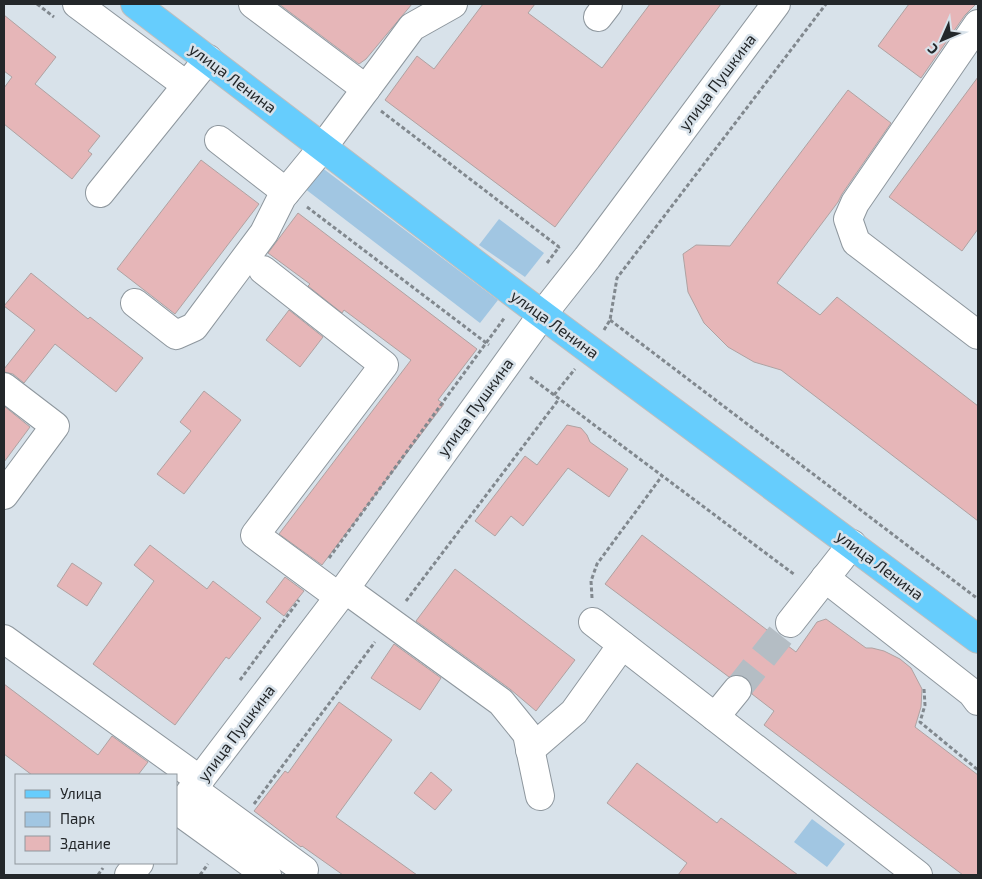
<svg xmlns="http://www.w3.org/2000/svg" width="982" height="879" viewBox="0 0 982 879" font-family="'Exo 2',sans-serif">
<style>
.green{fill:#a1c6e2}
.building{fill:#e6b6b8;stroke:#afa2a2}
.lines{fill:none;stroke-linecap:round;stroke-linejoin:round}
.minor-tunnel{stroke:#b4bdc4;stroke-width:28;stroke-dasharray:28 14;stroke-linecap:butt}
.minor-casing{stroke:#8e979e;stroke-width:30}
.major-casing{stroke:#bdbebf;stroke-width:30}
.path{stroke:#81888e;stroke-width:3;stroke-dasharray:4 2.5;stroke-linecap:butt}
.minor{stroke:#fff;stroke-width:28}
.major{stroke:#66cdfd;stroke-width:28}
.labels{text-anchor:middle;stroke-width:5;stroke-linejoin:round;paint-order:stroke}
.street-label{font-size:16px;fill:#23272a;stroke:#d8e2ea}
</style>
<rect width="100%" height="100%" fill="#d8e2ea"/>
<g class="green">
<polygon points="321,167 498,300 480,323 304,188"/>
<polygon points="499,219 544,253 525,277 479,245"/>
<polygon points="812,819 845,844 827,867 794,842"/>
</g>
<g class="building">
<polygon points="279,4 412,4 366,59 359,64"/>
<polygon points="483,4 535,4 528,13 602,68 650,4 721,4 555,227 385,100 417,56 434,69"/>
<polygon points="909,4 976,4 965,15 921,78 878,46"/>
<polygon points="4,15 56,57 35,84 100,136 88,151 92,154 72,179 4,124 4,88 12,77 4,71"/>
<polygon points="978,77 978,229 962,251 889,197"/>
<polygon points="848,90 891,123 842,194 838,202 777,283 820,315 837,297 978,406 978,521 781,370 754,362 728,347 704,323 688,292 683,254 696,245 730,246"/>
<polygon points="201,160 259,204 175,314 117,269"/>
<polygon points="298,213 477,349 438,400 444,404 322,565 279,534 411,360 344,310 342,313 308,286 310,284 268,253"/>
<polygon points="31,273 88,319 90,317 143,358 116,392 55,344 24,383 13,374 4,372 4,369 35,330 4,306"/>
<polygon points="289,310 323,337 300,367 266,340"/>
<polygon points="204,391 241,420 184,494 157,474 191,431 180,422"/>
<polygon points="4,406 30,427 4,462"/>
<polygon points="567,425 581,428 587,435 590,442 628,469 609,497 568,468 523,526 511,516 495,536 475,521 525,456 537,465"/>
<polygon points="642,535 796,652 817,622 826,619 866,648 872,648 884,651 900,659 911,668 922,689 921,707 915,727 978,775 978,875 963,875 764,725 774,711 752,694 752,685 747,678 739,675 729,677 605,584"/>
<polygon points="150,545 207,589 213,581 261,618 229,659 226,657 175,725 93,664 154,581 134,565"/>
<polygon points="72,563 102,583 87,606 57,586"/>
<polygon points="455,569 575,660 536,711 510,689 416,621"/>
<polygon points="285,577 304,591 284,616 266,602"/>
<polygon points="394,644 441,678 420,710 371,678"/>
<polygon points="4,684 98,755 112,736 148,762 138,775 32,775 4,754"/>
<polygon points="339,702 392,740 336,817 417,875 343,875 302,846 301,847 254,811 285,771 288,773"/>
<polygon points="637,763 717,823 721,818 798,875 678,875 687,863 607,803"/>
<polygon points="431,772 452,790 435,810 414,793"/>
</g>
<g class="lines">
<polyline class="minor-tunnel" points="737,690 790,623"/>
<g class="minor-casing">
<g id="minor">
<polyline points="77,4 186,85"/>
<polyline points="253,4 366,89"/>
<polyline points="598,17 608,4"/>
<polyline points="978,24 855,203 848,219 856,242 978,335"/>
<polyline points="219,140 286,192"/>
<polyline points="100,193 208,59"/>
<polyline points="263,270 384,365 255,535 339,597"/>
<polyline points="135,303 176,335 194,327 264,233 282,197 323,147 412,27 453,4"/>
<polyline points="4,387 55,426 4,495"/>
<polyline points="825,578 972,693 978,701"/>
<polyline points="345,589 501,702 527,734 540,796"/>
<polyline points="593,622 715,717"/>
<polyline points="790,623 852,544"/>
<polyline points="4,639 200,780"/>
<polyline points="737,690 715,717 918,875"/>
<polyline points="530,750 574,712 622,645"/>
<polyline points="193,789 304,870"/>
<polyline points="177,810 267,875"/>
<polyline points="176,811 339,597 542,315 587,258 776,4"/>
<polyline points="129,875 139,863"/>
</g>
</g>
<g class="major-casing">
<polyline id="major" points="135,4 520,298 978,639"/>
</g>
<g class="path">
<polyline points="37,4 54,17"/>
<polyline points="381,111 559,247 561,246"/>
<polyline points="307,207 489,345"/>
<polyline points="547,263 559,247"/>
<polyline points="610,320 978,599"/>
<polyline points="604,330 610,320 617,278 826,4"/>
<polyline points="530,377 795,575"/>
<polyline points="554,395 575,369"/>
<polyline points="329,558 505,317"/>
<polyline points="592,598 591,581 597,564 662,476"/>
<polyline points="406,601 559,399"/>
<polyline points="240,680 299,600"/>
<polyline points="924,689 925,705 920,722 978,770"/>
<polyline points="254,804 375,642"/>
<polyline points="98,875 103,868"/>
<polyline points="200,875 208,864"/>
</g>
<use href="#minor" class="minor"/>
<use href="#major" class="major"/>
</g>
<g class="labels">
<g class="street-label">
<text transform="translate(233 78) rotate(37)" y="6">улица Ленина</text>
<text transform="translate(717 82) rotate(-53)" y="6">улица Пушкина</text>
<text transform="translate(555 324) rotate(36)" y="6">улица Ленина</text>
<text transform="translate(475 407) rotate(-54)" y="6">улица Пушкина</text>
<text transform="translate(880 565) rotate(37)" y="6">улица Ленина</text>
<text transform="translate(236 733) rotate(-53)" y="6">улица Пушкина</text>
</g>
</g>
<rect width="982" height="879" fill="none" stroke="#23272a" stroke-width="10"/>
<rect x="15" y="774" width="162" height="90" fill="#d8e2ea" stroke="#90979d"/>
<rect x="25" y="790" width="25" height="8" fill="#66cdfd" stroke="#90979d"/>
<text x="60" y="799" font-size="15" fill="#23272a">Улица</text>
<rect x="25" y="812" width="25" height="15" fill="#a1c6e2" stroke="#90979d"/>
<text x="60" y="824" font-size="15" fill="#23272a">Парк</text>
<rect x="25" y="836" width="25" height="15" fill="#e6b6b8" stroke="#90979d"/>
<text x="60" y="849" font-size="15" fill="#23272a">Здание</text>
<g transform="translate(942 40) rotate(225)" stroke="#d8e2ea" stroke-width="4" paint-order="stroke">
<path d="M0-4L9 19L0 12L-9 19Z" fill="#23272a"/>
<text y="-8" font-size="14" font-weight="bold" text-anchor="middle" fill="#23272a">С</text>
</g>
</svg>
